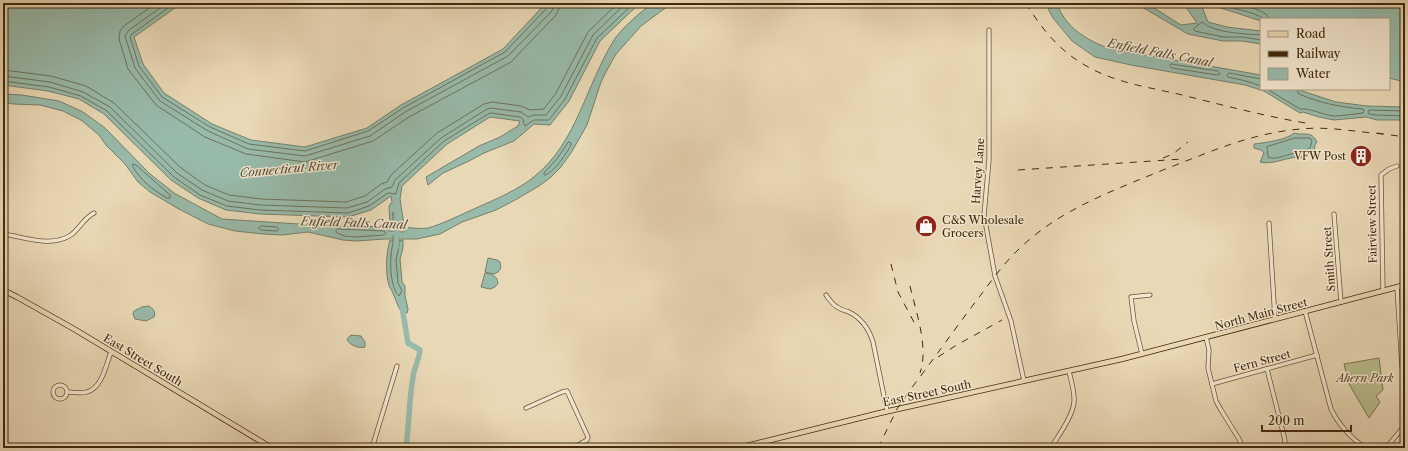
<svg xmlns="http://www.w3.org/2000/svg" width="1408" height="451" viewBox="0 0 1408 451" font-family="'Libre Caslon Text',serif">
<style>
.green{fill:#b8be8c;stroke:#7e744c}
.water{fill:#98baaa;stroke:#76806a}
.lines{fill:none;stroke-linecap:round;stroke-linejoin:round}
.shore{stroke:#6e725a;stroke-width:1}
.river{stroke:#98baaa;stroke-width:5.5}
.minor-casing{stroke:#6c5536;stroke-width:5}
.major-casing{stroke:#43290b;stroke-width:6}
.minor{stroke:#f1e6cf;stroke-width:3.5}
.major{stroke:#e9d8b5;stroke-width:4.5}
.rail{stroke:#43290b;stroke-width:1;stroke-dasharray:7 7;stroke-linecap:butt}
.labels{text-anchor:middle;stroke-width:3;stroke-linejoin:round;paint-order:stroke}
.poi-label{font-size:11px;fill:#43290b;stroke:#f1e6cf;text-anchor:end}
.street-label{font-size:11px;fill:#43290b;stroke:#f1e6cf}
.park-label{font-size:11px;font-style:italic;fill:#5a4725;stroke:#f1e6cf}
.water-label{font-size:12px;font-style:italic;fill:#584d33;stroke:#f1e6cf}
</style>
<rect width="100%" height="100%" fill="#e9d8b5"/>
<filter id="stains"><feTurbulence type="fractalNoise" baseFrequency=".005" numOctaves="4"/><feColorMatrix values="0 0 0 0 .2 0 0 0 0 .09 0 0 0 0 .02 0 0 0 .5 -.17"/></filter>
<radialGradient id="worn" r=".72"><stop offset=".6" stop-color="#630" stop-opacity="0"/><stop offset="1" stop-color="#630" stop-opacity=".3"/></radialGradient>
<polygon class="green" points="1379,358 1383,390 1376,396 1380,402 1369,418 1349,384 1344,364"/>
<g class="water">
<path d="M 3,3 L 182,3 L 134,37 L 143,64 L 164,93 L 212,124 L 251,140 L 305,147 L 367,128 L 401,105 L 503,49 L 546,3 L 640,3 L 600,41 L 569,101 L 550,125 L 534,124 L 514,141 L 484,153 L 469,161 L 443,173 L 428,185 L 426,177 L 479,146 L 500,137 L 518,126 L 520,121 L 490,117 L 447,144 L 402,186 L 400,199 L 404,225 L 395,225 L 393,212 C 391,216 394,220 393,225 L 390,225 L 389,206 L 392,202 L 391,196 L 371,210 L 348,217 L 260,214 L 226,210 L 198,198 L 171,180 L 104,114 L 79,99 L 48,91 L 3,85 Z"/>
<path d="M 654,3 L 672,3 L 641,26 L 616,54 L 607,70 L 601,82 L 587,125 L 571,153 L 560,168 L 551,177 L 539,186 L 517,199 L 496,210 L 462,222 L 440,234 L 417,239 L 385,239 L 356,241 L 343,240 L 308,232 L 282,235 L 263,234 L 235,231 L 208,224 L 177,208 L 150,192 L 138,182 L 125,164 L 106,145 L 99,135 L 81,120 L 63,111 L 40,105 L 13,104 L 3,102 L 3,94 L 22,95 L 59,101 L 83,112 L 105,128 L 149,173 L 174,193 L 222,219 L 314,225 L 389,227 L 389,231 L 404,232 L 404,227 C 412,228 421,229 428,228 C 443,224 462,214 476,208 C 494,200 520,189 535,176 C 577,142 586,85 614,40 C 621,29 642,10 654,3 Z"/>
<path d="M 1045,3 L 1057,3 C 1065,28 1088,41 1111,49 L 1261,75 L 1261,89 L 1296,89 L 1336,102 L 1367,106 L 1405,107 L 1405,120 L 1377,120 L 1366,117 L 1334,120 L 1319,117 L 1303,112 L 1300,113 L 1264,91 L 1245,85 L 1131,65 L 1095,57 L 1072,41 L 1053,18 Z"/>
<polygon points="1135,3 1146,3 1181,25 1197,23 1183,3 1198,3 1202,7 1208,22 1227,27 1261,31 1261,44 1242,41 1223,41 1188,34"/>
<polygon points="1216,3 1405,3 1405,82 1389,78 1389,19 1261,19 1261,21 1218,7"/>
<path d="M 1294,133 C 1304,136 1311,130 1317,142 L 1315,145 L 1314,152 L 1306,155 L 1304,158 C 1290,154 1275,166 1260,162 L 1264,153 L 1261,150 L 1254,148 L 1254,144 C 1263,143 1287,140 1294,133 Z"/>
<path d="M 390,240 L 392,241 L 393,240 L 395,241 L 397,240 L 398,242 L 400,240 L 400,242 L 401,240 L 403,240 L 403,248 L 400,259 L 402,282 L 405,286 L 405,296 L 408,309 L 407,313 L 403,313 L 399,308 L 392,291 C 384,281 386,252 390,240 Z"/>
<polygon points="488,258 497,260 500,262 501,268 498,272 494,274 485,272"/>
<path d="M 485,273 C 491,274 497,275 498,283 L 495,287 L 490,289 L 481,287 Z"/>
<path d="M 149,306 C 153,309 156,311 154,317 L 146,321 L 135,319 L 133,314 L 134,311 L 142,307 Z"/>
<path d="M 351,335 L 361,336 L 365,342 L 365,347 C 359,349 349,345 347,339 Z"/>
</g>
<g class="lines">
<g class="shore">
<polyline points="156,3 124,26 120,31 119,39 128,69 156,105 205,137 246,154 305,162 373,141 409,117 511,62 556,15 559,9 560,3"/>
<polyline points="167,3 129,30 125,36 135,68 160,101 208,131 248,149 305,156 370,136 405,112 508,56 552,11 554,3"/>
<polyline points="175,3 132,34 130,37 139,66 162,97 210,127 249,144 305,151 368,131 403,108 505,52 548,7 549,3"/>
<path d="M 1221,3 C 1234,11 1252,10 1264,19"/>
<path d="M 1234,3 C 1245,7 1264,8 1270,19"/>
<path d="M 1261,35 C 1245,34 1214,33 1202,22 L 1193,29 L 1195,31 L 1223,37 L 1242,37 L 1261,40"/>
<polygon points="1171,64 1218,71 1220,74 1217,75 1172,68 1170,66"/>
<polyline points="3,70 51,76 86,86 114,103 181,168 205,185 229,195 261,199 346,202 365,196 381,184 387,182 391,175 437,133 484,104 492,102 521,106 530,110 544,109 556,93 588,32 618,3"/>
<polyline points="3,76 50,82 83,92 110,107 177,173 202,190 228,201 260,205 347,208 367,202 385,189 392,187 395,180 441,138 487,109 491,108 521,112 528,117 534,115 546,115 561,96 593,35 626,3"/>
<polyline points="1261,79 1229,73 1227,75 1228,77 1246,81 1261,86"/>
<polyline points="3,81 49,87 81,96 107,111 174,177 200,195 227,206 260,210 348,213 369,206 388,193 396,194 399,183 444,141 488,114 491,113 520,117 523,119 524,124 525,126 534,120 549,120 565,99 597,38 634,3"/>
<path d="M 1267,89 L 1300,109 C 1311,108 1323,115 1334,116 C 1343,116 1353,114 1363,113 L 1364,112 L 1363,109 C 1340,107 1320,103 1299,94 L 1296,89"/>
<polyline points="1405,111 1369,110 1368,112 1369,114 1377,115 1405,116"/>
<path d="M 1295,138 L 1310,138 L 1312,141 L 1310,148 C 1301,153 1300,151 1291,154 C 1282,156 1276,160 1268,157 L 1267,147 Z"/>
<path d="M 569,142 L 571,143 L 571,145 C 567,153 553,174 544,175 L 544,173 L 556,160 Z"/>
<path d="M 133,164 L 136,165 L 170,195 L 170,198 L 167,198 C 153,190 141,181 133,167 Z"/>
<polygon points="261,226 277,227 279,229 277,231 261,230 259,228"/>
<polygon points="338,229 384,231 386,233 384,235 356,237 344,236 337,233 336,231"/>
<path d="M 395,235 L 398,236 L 399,237 L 399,246 L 396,260 L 398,283 L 402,291 L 399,296 C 391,289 390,267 391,256 C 391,250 394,243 393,237 Z"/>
</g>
<g class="river">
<polyline points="396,247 398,218"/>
<path d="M 402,307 L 408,343 L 420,350 C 419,360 414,368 413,377 C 409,400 409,425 406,448"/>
</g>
<g class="minor-casing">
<g id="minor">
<polyline points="989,30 989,160 984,215 995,276 1011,321 1024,381"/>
<polyline points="1334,214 1341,302"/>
<polyline points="1269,223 1275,319"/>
<path d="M 3,234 C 25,237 51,248 71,235 C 80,228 84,218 94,213"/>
<polyline points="1397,287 1402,367 1405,380"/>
<polyline points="1383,291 1381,175 1389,169 1397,166"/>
<path d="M 826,295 C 829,299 832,304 837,307 C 840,309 845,311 849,312 C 861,318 869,329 873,342 L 887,411"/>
<path d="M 1305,311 L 1331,409 C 1339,426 1350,437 1365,448"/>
<polyline points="1206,337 1209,350 1208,368 1216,401 1221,410 1239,439 1243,448"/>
<polyline points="1142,354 1134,321 1131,297 1150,295"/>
<polyline points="1267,369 1284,436 1286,448"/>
<polyline points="1212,384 1317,355"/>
<circle cx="60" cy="392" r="7"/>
<path d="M 68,392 C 74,392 81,394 87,392 C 102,388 106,365 111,352"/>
<polyline points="526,408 562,392 567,391 588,437 587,440 573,448"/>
<polyline points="1322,446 1325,448"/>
<polyline points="372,448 397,366"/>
<path d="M 1051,448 C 1058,436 1073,416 1074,402 C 1075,392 1071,381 1069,371"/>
<polyline points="1386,448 1405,425"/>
</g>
</g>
<g class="major-casing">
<g id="major">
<polyline points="3,290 17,297 74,329 272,448"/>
<polyline points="738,448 880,413 1122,359 1405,285"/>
</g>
</g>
<use href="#minor" class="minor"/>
<use href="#major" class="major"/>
<g class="rail">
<path d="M 1026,3 C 1040,27 1059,50 1083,64 C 1112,82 1147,87 1178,94 C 1223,105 1267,117 1312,124"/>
<polyline points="1377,133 1405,137"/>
<polyline points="1163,158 1173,154 1188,142"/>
<polyline points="1018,170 1182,159"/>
<polyline points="891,264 898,292 916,326"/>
<path d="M 910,286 C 916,312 929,348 920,373"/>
<polyline points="938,357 955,346 1002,320"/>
<path d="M 878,448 L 897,409 L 910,390 C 934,359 956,327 980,296 C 992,280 1004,263 1019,249 C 1059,210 1112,191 1163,170 C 1210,152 1251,133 1301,129 C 1327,126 1357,132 1383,134"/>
</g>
</g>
<defs>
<g id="building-disc" transform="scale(1.15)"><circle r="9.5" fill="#8f2418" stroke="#f1e6cf"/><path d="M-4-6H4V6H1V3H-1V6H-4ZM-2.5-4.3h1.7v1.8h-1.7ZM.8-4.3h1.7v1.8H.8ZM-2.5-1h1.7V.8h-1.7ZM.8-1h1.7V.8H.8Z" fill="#fff"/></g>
<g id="shop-disc" transform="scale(1.15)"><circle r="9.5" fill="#8f2418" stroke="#f1e6cf"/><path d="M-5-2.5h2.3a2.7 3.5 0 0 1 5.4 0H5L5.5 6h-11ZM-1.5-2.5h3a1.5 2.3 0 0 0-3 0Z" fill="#fff"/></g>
</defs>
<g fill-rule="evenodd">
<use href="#building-disc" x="1361" y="156"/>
<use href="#shop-disc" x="926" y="226"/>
</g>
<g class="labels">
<g class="poi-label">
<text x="1346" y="160">VFW Post</text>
<text x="942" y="224" text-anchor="start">C&amp;S Wholesale<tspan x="942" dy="13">Grocers</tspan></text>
</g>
<g class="street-label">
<text transform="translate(978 171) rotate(-86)" y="4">Harvey Lane</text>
<text transform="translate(1372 224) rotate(-91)" y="4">Fairview Street</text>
<text transform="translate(1329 259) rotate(-94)" y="4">Smith Street</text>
<text transform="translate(1261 314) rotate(-15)" y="4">North Main Street</text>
<text transform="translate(143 360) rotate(31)" y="4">East Street South</text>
<text transform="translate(1262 361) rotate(-15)" y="4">Fern Street</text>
<text transform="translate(927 393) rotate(-12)" y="4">East Street South</text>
</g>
<g class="park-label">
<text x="1365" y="382">Ahern Park</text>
</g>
<g class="water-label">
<text transform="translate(1160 53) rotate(11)" y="4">Enfield Falls Canal</text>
<text transform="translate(289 169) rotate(-5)" y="4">Connecticut River</text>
<text transform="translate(354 223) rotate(2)" y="4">Enfield Falls Canal</text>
</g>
</g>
<rect width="1408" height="451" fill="none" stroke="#e9d8b5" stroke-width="16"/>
<rect x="4" y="4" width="1400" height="443" fill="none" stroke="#43290b" stroke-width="2"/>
<rect x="8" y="8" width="1392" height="435" fill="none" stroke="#43290b"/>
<rect x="1260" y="18" width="130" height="72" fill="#f1e6cf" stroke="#ab9a81"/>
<rect x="1268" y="31" width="20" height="6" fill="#e9d8b5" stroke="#ab9a81"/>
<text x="1296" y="38" font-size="12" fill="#43290b">Road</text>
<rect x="1268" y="51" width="20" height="6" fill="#43290b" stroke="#ab9a81"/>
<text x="1296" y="58" font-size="12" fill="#43290b">Railway</text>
<rect x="1268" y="68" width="20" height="12" fill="#98baaa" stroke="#ab9a81"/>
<text x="1296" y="78" font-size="12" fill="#43290b">Water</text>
<path d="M1262 425v6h89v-6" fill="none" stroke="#43290b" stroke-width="2"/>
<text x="1268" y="425" font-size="12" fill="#43290b" stroke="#f1e6cf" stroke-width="3" paint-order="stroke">200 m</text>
<rect width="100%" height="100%" filter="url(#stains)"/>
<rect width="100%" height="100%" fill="url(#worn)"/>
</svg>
